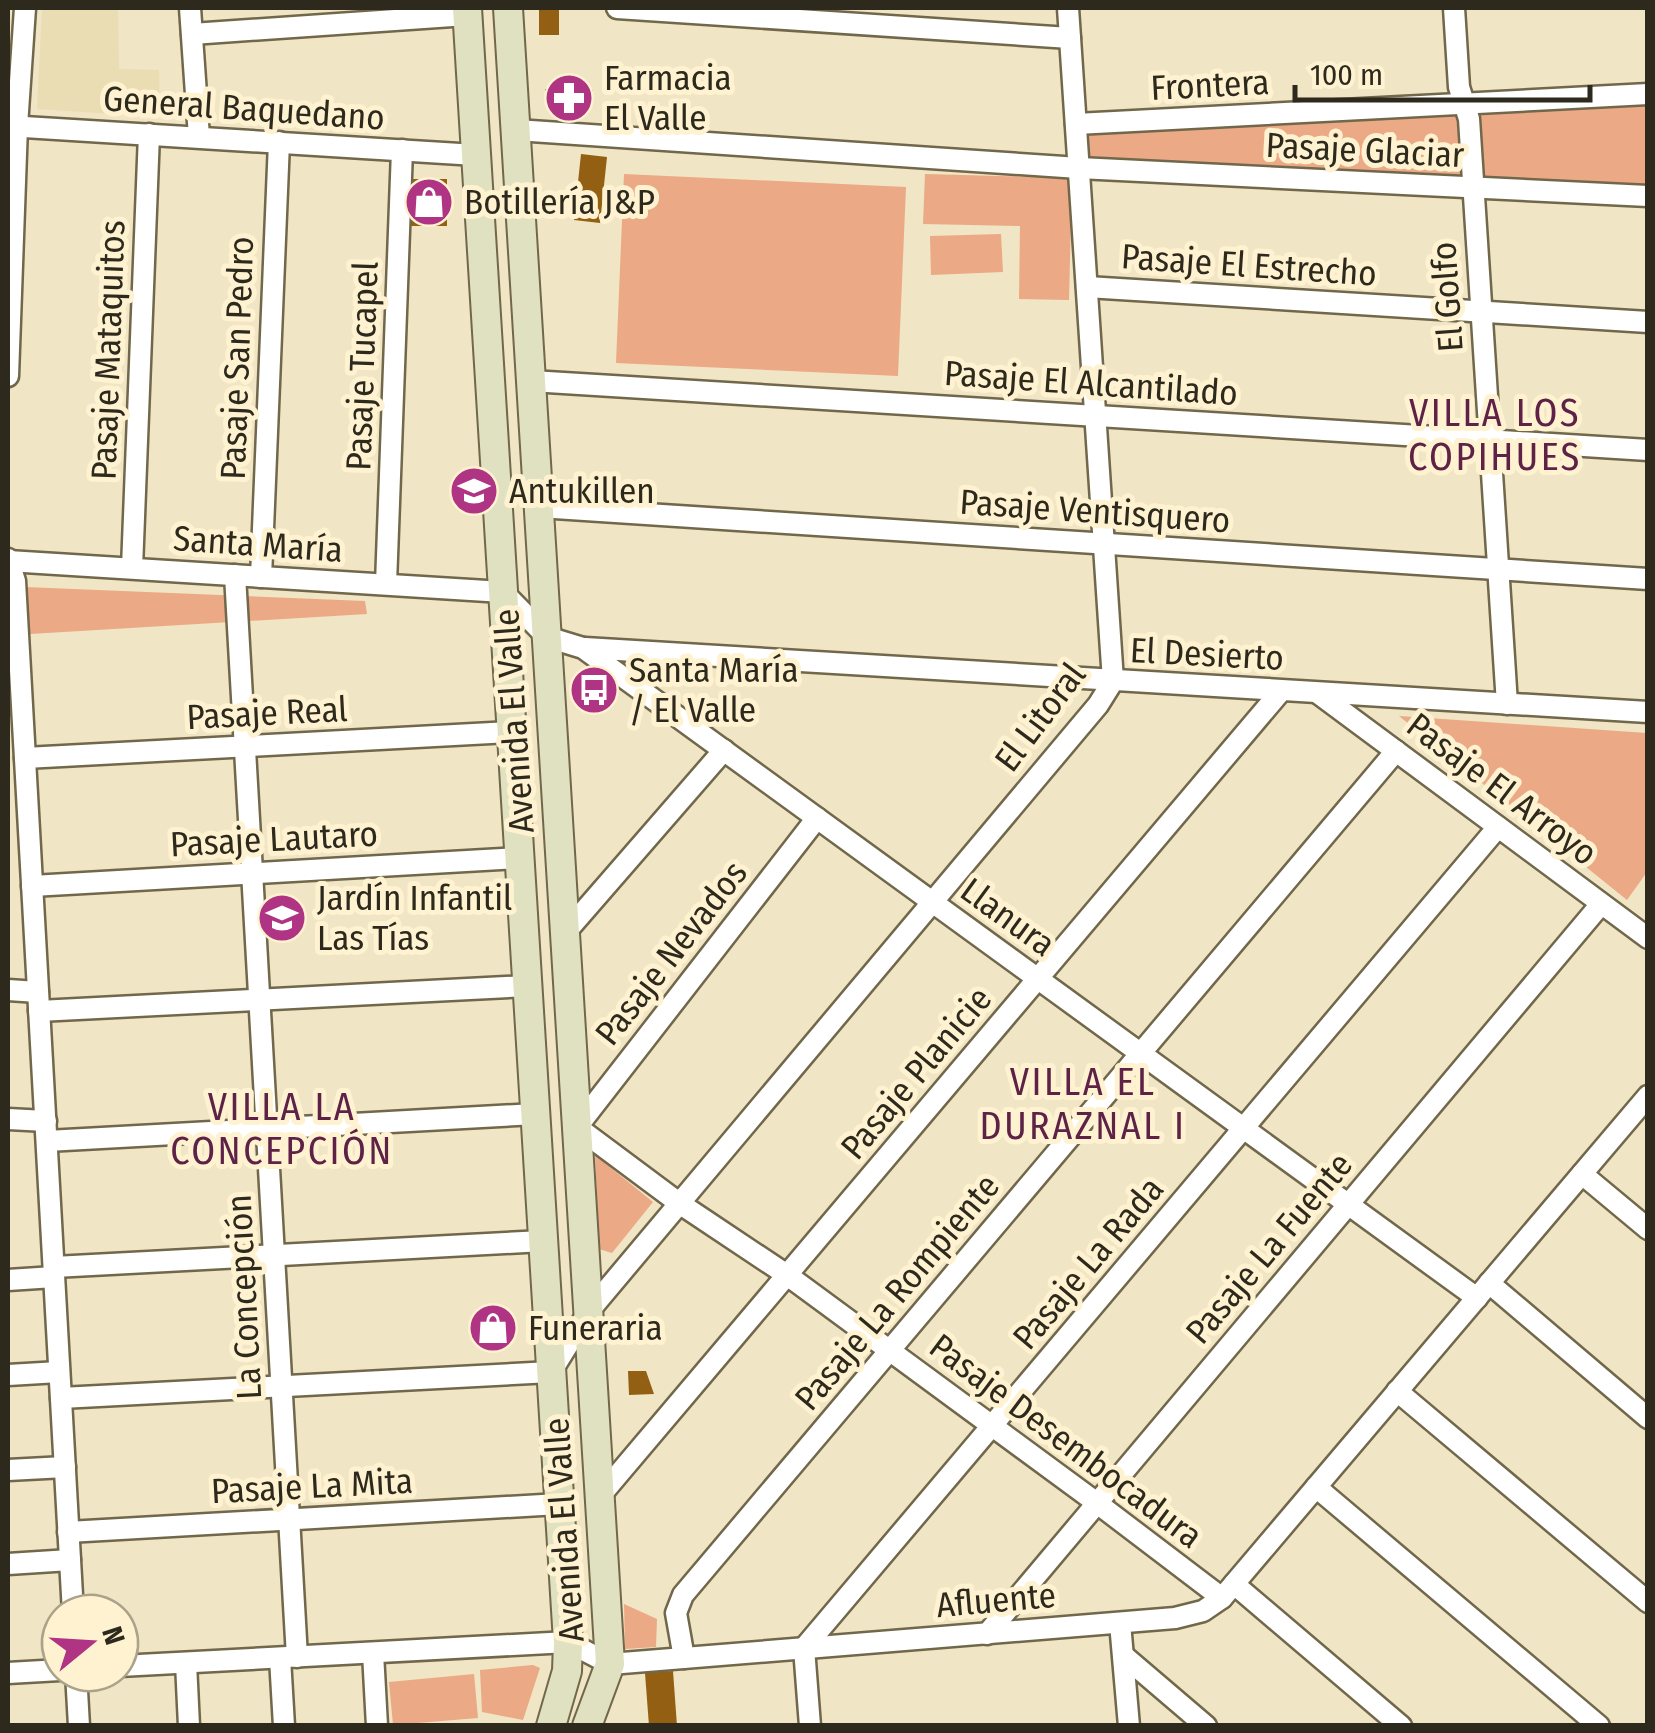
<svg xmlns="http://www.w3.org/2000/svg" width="1655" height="1733" viewBox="0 0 1655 1733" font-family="'Fira Sans Condensed',sans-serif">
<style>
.built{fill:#eadcb3}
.green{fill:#eca985}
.building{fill:#935f12}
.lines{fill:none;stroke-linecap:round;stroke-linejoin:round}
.street-casing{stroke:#71674a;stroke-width:25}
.secondary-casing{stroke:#71674a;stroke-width:32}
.street{stroke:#fff;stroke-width:20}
.secondary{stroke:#e0e1c0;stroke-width:28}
.labels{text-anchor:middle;stroke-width:10;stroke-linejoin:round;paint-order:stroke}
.poi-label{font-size:35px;fill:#2d291c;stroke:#fef2d1;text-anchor:start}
.street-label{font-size:35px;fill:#2d291c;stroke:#fef2d1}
.neighbourhood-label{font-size:38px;letter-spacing:2.5px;fill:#5f2247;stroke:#fef2d1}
</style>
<rect width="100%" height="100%" fill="#f0e5c4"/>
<polygon class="built" points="42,8 118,8 119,69 159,70 160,117 37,109"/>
<g class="green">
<polygon points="1647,101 1647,187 1089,161 1087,135 1449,111"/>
<polygon points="624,174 906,187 898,376 616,363"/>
<polygon points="925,174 1072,178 1069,300 1019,299 1020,226 923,224"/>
<polygon points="1001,234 1003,272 931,275 930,236"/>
<polygon points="25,587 365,601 367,614 30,634"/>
<polygon points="1399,716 1647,733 1647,872 1627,900"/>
<polygon points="595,1155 653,1202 612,1253 599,1249"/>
<polygon points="624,1604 657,1619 656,1647 625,1649"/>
<polygon points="533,1665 540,1668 523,1720 482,1712 480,1670"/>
<polygon points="474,1674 478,1718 393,1725 389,1682"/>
</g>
<g class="building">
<polygon points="559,8 559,35 539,35 539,9"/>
<polygon points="545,89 593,90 592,106 545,105"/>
<polygon points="581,154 607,157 600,223 574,220"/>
<rect x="411" y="179" width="36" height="47"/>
<polygon points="509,1313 511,1342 477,1343 475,1315"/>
<polygon points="628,1371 646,1371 654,1394 629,1395"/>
<polygon points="673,1671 677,1726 649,1726 645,1673"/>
</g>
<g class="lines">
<g class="street-casing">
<g id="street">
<polyline points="190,8 199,137"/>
<polyline points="617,8 1070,38"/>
<polyline points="1454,8 1459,87 1469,119 1507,704"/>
<polyline points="192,34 467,15"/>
<polyline points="1076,124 1648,94"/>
<polyline points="8,126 476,155"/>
<polyline points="516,130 1079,168 1648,196"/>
<polyline points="1087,287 1648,322"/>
<polyline points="8,376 17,126 25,8"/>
<polyline points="531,381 1648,450"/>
<polyline points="539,507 1648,579"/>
<polyline points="8,559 15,581 73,1613"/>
<polyline points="8,561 503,592 547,637 583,648 1477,1298"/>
<polyline points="132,568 149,134"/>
<polyline points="235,575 297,1657"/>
<polyline points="261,577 279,142"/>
<polyline points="386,584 402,150"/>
<polyline points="585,648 1648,712"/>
<polyline points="1319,694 1648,938"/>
<polyline points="25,758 512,732"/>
<polyline points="817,818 577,1127 679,1203 787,1275 1097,1503 1222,1598"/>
<polyline points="32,886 519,858"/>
<polyline points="565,933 724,750"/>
<polyline points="8,990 38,992"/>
<polyline points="39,1011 527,986"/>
<polyline points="8,1119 46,1121"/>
<polyline points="47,1141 535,1114"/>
<polyline points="1582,1174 1648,1229"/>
<polyline points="54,1267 543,1241"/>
<polyline points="8,1280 54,1277"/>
<polyline points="1489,1283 1648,1418"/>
<polyline points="8,1375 59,1372"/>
<polyline points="1397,1391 1648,1602"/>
<polyline points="61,1398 551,1372 589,1311 1098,705 1113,681 1068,8"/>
<polyline points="8,1470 65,1467"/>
<polyline points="1316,1487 1599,1726"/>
<polyline points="600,1496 1281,691"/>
<polyline points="68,1532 559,1504"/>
<polyline points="8,1564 70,1560"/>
<polyline points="1234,1584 1401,1726"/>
<polyline points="1120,1623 1129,1726"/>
<polyline points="987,1634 1601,904"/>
<polyline points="373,1653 377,1726"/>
<polyline points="1124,1656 1206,1726"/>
<polyline points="280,1658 284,1726"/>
<polyline points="684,1658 676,1613 683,1595 1396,751"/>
<polyline points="186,1663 189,1726"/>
<polyline points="120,1666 568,1642 610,1664 1175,1618 1203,1611 1222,1598 1648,1096"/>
<polyline points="8,1673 60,1670"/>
<polyline points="76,1673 79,1726"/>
<polyline points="810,1726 804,1648 1498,827"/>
</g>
</g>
<g class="secondary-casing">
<g id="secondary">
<polyline points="467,8 568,1642 567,1671 551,1726"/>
<polyline points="508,8 610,1664 587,1726"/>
</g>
</g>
<use href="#street" class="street"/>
<use href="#secondary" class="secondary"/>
</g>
<defs>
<g id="pharmacy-disc" transform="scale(2.5)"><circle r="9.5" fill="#b03484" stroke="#fef2d1"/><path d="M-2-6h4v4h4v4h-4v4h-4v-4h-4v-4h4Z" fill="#fff"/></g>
<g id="shop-disc" transform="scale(2.5)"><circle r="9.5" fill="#b03484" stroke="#fef2d1"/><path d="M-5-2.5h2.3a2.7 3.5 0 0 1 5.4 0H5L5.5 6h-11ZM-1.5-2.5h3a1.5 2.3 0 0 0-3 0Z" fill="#fff"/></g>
<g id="school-disc" transform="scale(2.5)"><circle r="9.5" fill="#b03484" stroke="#fef2d1"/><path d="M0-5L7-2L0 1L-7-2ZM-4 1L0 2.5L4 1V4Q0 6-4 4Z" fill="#fff"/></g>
<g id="bus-disc" transform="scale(2.5)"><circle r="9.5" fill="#b03484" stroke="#fef2d1"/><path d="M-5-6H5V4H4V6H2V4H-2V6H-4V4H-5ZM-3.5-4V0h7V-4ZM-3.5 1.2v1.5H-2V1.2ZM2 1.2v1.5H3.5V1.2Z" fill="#fff"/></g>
</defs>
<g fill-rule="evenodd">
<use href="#pharmacy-disc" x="569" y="98"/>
<use href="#shop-disc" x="429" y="202"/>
<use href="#school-disc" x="474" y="491"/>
<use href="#bus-disc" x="594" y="690"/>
<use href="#school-disc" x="282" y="918"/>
<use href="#shop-disc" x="493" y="1328"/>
</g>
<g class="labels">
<g class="poi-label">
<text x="604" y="90">Farmacia<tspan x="604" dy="40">El Valle</tspan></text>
<text x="464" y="214">Botillería J&amp;P</text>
<text x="509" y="503">Antukillen</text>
<text x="629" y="682">Santa María<tspan x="629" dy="40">/ El Valle</tspan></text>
<text x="317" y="910">Jardín Infantil<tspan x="317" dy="40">Las Tías</tspan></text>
<text x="528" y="1340">Funeraria</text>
</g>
<g class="street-label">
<text transform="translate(1210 85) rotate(-3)" y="12">Frontera</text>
<text transform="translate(244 108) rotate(4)" y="12">General Baquedano</text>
<text transform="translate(1365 150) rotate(3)" y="12">Pasaje Glaciar</text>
<text transform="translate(1249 265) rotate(4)" y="12">Pasaje El Estrecho</text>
<text transform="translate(1447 297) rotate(-94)" y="12">El Golfo</text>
<text transform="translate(108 350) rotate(-88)" y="12">Pasaje Mataquitos</text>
<text transform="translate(237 358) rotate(-88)" y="12">Pasaje San Pedro</text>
<text transform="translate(362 366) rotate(-88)" y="12">Pasaje Tucapel</text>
<text transform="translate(1091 383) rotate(4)" y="12">Pasaje El Alcantilado</text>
<text transform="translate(1095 511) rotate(4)" y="12">Pasaje Ventisquero</text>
<text transform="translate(258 544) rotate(4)" y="12">Santa María</text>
<text transform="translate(1207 654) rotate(3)" y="12">El Desierto</text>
<text transform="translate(267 713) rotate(-3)" y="12">Pasaje Real</text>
<text transform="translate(1040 717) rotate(-53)" y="12">El Litoral</text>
<text transform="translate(514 721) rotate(-94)" y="12">Avenida El Valle</text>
<text transform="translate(1502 789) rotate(37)" y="12">Pasaje El Arroyo</text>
<text transform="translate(274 839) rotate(-3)" y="12">Pasaje Lautaro</text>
<text transform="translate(1008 917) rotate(36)" y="12">Llanura</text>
<text transform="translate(671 953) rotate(-52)" y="12">Pasaje Nevados</text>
<text transform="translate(916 1073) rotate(-50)" y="12">Pasaje Planicie</text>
<text transform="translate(1269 1248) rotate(-50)" y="12">Pasaje La Fuente</text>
<text transform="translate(1088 1263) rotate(-50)" y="12">Pasaje La Rada</text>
<text transform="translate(897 1292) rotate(-50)" y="12">Pasaje La Rompiente</text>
<text transform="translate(244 1297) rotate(-93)" y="12">La Concepción</text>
<text transform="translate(1066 1441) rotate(37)" y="12">Pasaje Desembocadura</text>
<text transform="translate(312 1486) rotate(-3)" y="12">Pasaje La Mita</text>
<text transform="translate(564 1530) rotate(-94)" y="12">Avenida El Valle</text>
<text transform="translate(996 1600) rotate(-5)" y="12">Afluente</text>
</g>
<g class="neighbourhood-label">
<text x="1495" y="426">VILLA LOS<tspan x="1495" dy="44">COPIHUES</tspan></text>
<text x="1083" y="1095">VILLA EL<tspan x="1083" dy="44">DURAZNAL I</tspan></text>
<text x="282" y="1120">VILLA LA<tspan x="282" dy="44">CONCEPCIÓN</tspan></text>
</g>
</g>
<rect width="1655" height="1733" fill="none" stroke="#2d291c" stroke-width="20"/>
<g transform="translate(90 1643) rotate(72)"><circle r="48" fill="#fef2d1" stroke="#aaa289" stroke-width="2.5"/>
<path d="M0-8L18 38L0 25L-18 38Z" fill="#b03484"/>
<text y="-15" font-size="28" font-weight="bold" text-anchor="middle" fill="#2d291c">N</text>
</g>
<path d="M1295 85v15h295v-15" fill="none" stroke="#2d291c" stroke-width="5"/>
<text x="1310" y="85" font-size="30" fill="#2d291c" stroke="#fef2d1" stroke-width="8" paint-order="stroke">100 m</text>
</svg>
